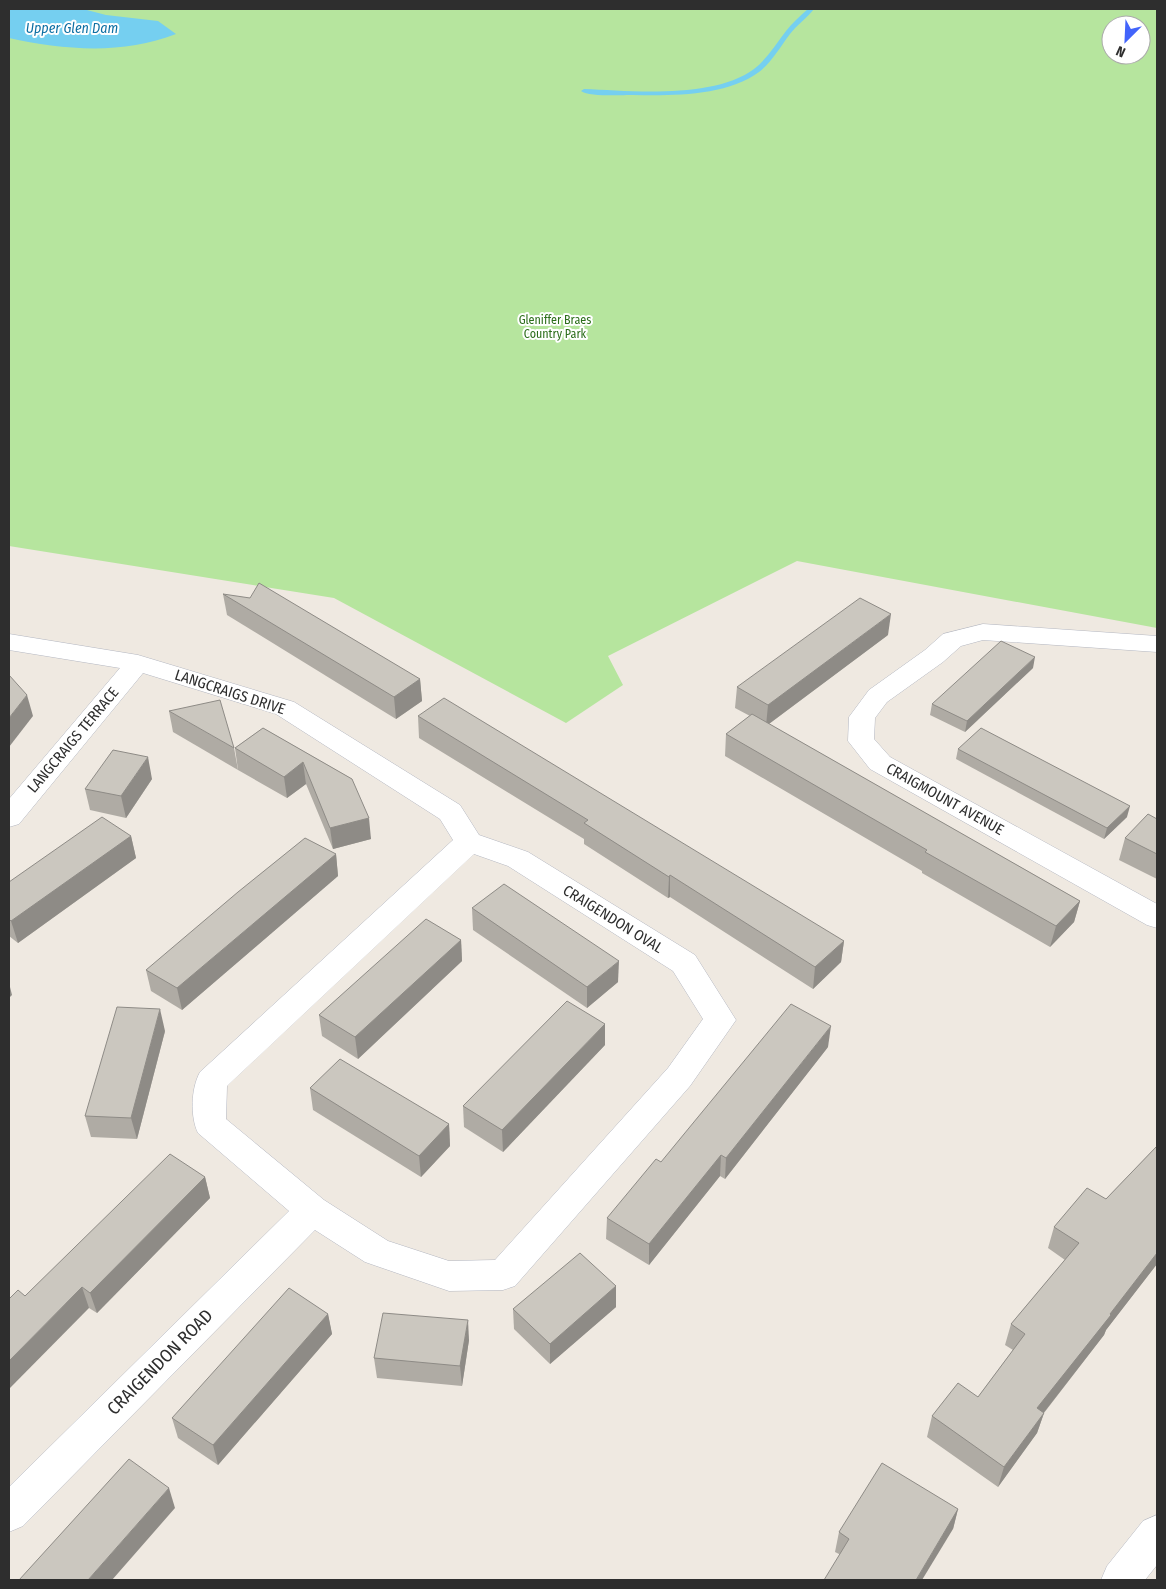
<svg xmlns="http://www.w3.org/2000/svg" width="1166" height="1589" viewBox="0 0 1166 1589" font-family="'Fira Sans Condensed',sans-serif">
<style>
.green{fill:#b6e59e;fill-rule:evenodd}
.water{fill:#75cff0}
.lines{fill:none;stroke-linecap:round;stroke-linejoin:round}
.stream{fill:#75cff0;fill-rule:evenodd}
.minor-casing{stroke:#b4b7c1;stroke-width:1}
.minor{fill:#fff;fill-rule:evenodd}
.wall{fill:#afaba4}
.shaded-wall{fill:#8e8b86}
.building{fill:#cbc7bf;stroke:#8e8b86}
.labels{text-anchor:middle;stroke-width:4;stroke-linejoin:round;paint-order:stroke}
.far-park-label{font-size:12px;fill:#2c6e1b;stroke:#fff}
.far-water-label{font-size:14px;font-style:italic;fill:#0d6fa3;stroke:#fff}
.street-label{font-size:15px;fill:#2e2e2e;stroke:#fff}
.near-street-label{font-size:18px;fill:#2e2e2e;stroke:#fff}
</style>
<rect width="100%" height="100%" fill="#efe9e1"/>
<path class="green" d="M 9,9 L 1157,9 L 1157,628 L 797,561 L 608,656 L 623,685 L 566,723 L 334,598 L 9,546 ZM 1111,25 L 1141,25 L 1141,55 L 1111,55 Z"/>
<path class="water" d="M 9,9 L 83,9 L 106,15 L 158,21 L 176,34 C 123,55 63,50 9,38 Z"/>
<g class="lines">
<path class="stream" d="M 808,9 L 814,9 C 807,18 797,25 790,34 C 780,47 772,62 759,72 C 727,96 671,96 633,95 C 621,95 589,97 581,91 L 584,89 C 632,91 714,99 754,69 C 767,59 776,44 786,31 C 792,23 800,16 808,9 Z"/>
<g class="minor-casing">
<g id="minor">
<polygon points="983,624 1157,636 1157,652 983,640 961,646 943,662 887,702 875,718 874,739 890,757 1157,904 1157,928 1147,925 870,769 848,741 849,717 869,690 925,650 943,634"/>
<path d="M 9,634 L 138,655 L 294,702 L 460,805 L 479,835 L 528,852 L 695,955 L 736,1020 L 690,1086 L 515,1286 L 503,1290 L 449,1291 L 365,1262 L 315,1230 L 23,1526 L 9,1532 L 9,1487 L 289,1211 L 198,1133 C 190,1117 191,1088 200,1072 L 453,840 L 440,819 L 276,714 L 143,673 L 19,824 L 9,827 L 9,799 L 120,668 L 9,650 ZM 474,854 L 508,866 L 673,971 L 703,1019 L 668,1068 L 495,1260 L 449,1261 L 388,1241 L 324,1200 L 226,1119 L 227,1086 Z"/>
<polygon points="1157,1515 1157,1565 1145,1580 1101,1580 1107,1566 1143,1521"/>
</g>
</g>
<use href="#minor" class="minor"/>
</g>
<g class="wall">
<polygon points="223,594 420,679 422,701 396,719 227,615"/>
<polygon points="888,635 769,724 1080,901 1074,922 1050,947 922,873 922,871 725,756 726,734 750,716 735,708 737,687"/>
<polygon points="1033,668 965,732 930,715 932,704"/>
<polygon points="169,711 234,748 238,770 173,732"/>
<polygon points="418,716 844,941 841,962 813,989 670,897 668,898 584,844 584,839 419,738"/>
<polygon points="263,728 352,779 371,839 333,849 306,784 287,798 238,770 235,748"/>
<polygon points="958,749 1127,817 1104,839 956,759"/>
<polygon points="152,779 126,818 90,810 85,789"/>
<polygon points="1157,819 1157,879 1119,860 1125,838"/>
<polygon points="131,836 136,858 18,943 9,936 9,882"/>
<polygon points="336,854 338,876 182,1010 151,991 146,970"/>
<polygon points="472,908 618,982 587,1008 473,930"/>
<polygon points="461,940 462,961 358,1059 322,1036 319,1015"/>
<polygon points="165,1031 137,1139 91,1137 85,1116"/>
<polygon points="605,1045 503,1152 464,1127 463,1106"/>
<polygon points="828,1047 725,1179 720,1176 649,1265 606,1239 607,1218 661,1162"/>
<polygon points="310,1088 449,1124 450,1146 421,1177 313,1110"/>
<polygon points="1157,1146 1157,1264 1106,1330 1104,1335 1044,1413 1037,1433 998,1487 927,1437 932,1416 978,1397 1013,1350 1005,1345 1011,1324 1065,1260 1048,1248 1054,1227 1106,1199"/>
<polygon points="205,1177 210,1198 97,1313 89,1308 25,1296"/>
<polygon points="616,1286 616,1307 550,1364 514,1329 513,1309"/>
<polygon points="328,1314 332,1334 218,1465 178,1438 172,1418"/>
<polygon points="469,1340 462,1386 377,1378 374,1358"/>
<polygon points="958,1509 953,1529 839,1554 835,1552 839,1532"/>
</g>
<g class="shaded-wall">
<polygon points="891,614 888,635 766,726 768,705"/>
<polygon points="1035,657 1033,668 965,732 967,721"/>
<polygon points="420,679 422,701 396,719 394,697"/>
<polygon points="27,695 33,716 9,747 9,718"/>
<polygon points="148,757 152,779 126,818 121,796"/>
<polygon points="303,762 306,784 287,798 284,777"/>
<polygon points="1130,806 1127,817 1104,839 1107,828"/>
<polygon points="369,818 371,839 333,849 330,828"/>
<polygon points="131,836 136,858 18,943 11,921"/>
<polygon points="336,854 338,876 182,1010 177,988"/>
<polygon points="670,875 670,897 668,898 669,877"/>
<polygon points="1080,901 1074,922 1050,947 1056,926"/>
<polygon points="461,940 462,961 358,1059 355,1037"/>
<polygon points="844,941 841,962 813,989 815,967"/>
<polygon points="619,961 618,982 587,1008 587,987"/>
<polygon points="9,983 12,995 9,998"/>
<polygon points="160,1009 165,1031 137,1139 131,1118"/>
<polygon points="605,1024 605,1045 503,1152 502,1130"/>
<polygon points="831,1026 828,1047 725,1179 726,1158"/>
<polygon points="449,1124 450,1146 421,1177 419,1156"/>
<polygon points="721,1155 720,1176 649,1265 649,1244"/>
<polygon points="205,1177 210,1198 97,1313 90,1293"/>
<polygon points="1157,1253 1157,1264 1106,1330 1104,1335 1031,1429 1037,1408"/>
<polygon points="616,1286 616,1307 550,1364 550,1344"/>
<polygon points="82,1287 89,1308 9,1389 9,1361"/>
<polygon points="328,1314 332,1334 218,1465 213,1445"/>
<polygon points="468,1320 469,1340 462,1386 460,1366"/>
<polygon points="1044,1413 1037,1433 998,1487 1004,1467"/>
<polygon points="169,1488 175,1508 112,1580 88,1580"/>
<polygon points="958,1509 953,1529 922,1580 916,1580"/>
</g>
<g class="building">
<polygon points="259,583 420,679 394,697 223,594 250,598"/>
<polygon points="860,598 891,614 768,705 737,687"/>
<polygon points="1001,641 1035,657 967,721 932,704"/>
<polygon points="9,675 27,695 9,718"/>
<polygon points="444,698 844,941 815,967 670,875 669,877 584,823 588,820 418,716"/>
<polygon points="220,700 234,748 169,711"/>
<polygon points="752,714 1080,901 1056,926 925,852 927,850 726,734"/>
<polygon points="263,728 352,779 369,818 330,828 303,762 284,777 235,748"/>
<polygon points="981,728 1130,806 1107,828 958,749"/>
<polygon points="113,750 148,757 121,796 85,789"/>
<polygon points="1148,814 1157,819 1157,854 1125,838"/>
<polygon points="102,817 131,836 11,921 9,919 9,882"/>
<polygon points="305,838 336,854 177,988 146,970 238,892"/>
<polygon points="504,884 619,961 587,987 472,908"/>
<polygon points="426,919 461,940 355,1037 319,1015"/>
<polygon points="567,1001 605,1024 502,1130 463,1106"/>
<polygon points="791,1004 831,1026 726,1158 721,1155 649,1244 607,1218 656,1159 661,1162"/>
<polygon points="117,1007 160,1009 131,1118 85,1116"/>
<polygon points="340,1059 449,1124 419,1156 310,1088"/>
<polygon points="1157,1146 1157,1253 1110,1314 1111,1315 1037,1408 1044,1413 1004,1467 932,1416 958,1383 978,1397 1025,1334 1011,1324 1079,1243 1054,1227 1087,1188 1106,1199"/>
<polygon points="170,1154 205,1177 90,1293 82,1287 9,1361 9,1299 18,1290 25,1296"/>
<polygon points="580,1253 616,1286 550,1344 513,1309"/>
<polygon points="289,1288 328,1314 213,1445 172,1418"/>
<polygon points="383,1313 468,1320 460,1366 374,1358"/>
<polygon points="129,1459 169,1488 88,1580 19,1580"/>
<polygon points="882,1463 958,1509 916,1580 824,1580 849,1539 839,1532"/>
</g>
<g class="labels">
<g class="far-park-label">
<text x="555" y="324">Gleniffer Braes<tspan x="555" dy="14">Country Park</tspan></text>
</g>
<g class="far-water-label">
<text x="72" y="33">Upper Glen Dam</text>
</g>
<g class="street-label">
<text transform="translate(230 692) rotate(18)" y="5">LANGCRAIGS DRIVE</text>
<text transform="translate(73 740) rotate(-50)" y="5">LANGCRAIGS TERRACE</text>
<text transform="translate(945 799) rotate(29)" y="5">CRAIGMOUNT AVENUE</text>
<text transform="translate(613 919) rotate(32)" y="5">CRAIGENDON OVAL</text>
</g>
<g class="near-street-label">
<text transform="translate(160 1362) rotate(-45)" y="6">CRAIGENDON ROAD</text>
</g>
</g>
<rect width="1166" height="1589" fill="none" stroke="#2e2e2e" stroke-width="20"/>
<g transform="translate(1126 40) rotate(204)"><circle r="24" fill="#ffffff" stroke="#ababab"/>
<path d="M0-4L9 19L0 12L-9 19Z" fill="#4264fb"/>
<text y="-8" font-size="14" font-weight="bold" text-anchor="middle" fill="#2e2e2e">N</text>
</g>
</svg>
